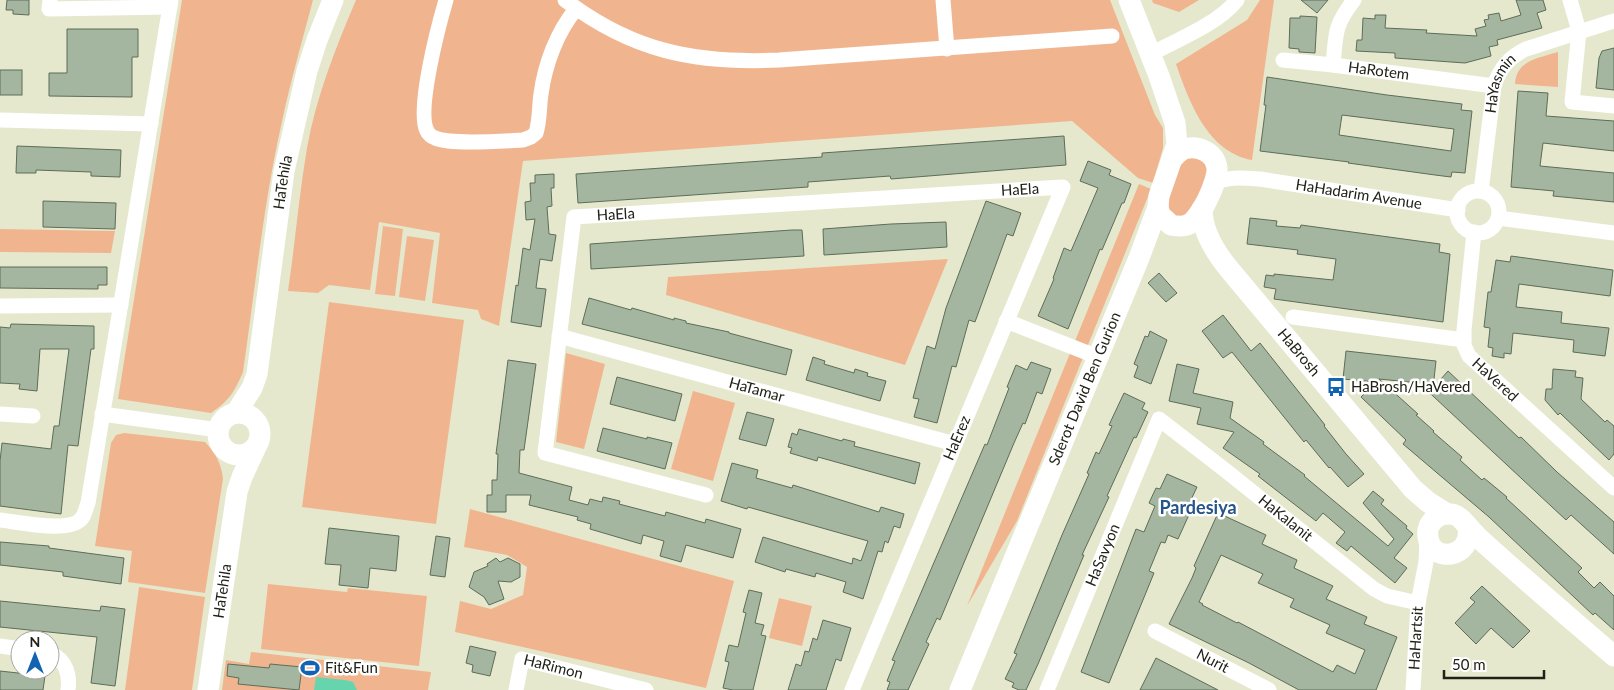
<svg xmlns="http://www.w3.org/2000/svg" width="1614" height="690" viewBox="0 0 1614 690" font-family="Lato,sans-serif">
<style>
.green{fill:#f0b58f}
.water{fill:#66d5ae}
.building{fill:#a4b5a0;stroke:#5d6d59;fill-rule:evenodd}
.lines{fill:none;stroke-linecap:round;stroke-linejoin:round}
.street{stroke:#fff;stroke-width:15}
.secondary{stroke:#fff;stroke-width:21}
.labels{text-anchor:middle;stroke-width:5;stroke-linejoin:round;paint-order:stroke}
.street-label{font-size:15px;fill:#202117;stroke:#fff}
.poi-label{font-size:15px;fill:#202117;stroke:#fff;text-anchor:start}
.quarter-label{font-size:18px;font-weight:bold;fill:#255488;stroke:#fff}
</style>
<rect width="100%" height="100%" fill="#e6e8cd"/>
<g class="green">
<path d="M 182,0 L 313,0 C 302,42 290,83 281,126 C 263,207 255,290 243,372 C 235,391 229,401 211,413 L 118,399 Z"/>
<path d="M 356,0 L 1110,0 L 1155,115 L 1163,128 L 1163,148 L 1153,183 L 1138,178 L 1072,121 L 523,161 L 499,326 L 481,319 L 478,310 L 432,303 L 440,233 L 379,222 L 370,290 L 329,285 L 318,293 L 288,291 C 295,244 299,195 307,148 C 316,97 336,47 356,0 Z"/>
<polygon points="1152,0 1199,0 1179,12 1153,3"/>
<path d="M 1260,0 L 1274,0 L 1252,160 C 1207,152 1189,101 1176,64 L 1247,20 Z"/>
<path d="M 1558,52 L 1558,87 L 1515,84 C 1516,60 1539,58 1558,52 Z"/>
<polygon points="1186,155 1210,163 1194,213 1173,220 1164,197"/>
<polygon points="1139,184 1151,189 1017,521 967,606"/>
<polygon points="383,226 403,229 395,296 375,294"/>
<polygon points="0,229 115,231 111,253 0,252"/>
<polygon points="407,236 434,240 425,301 399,297"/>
<polygon points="948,259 905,365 666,295 668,277"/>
<polygon points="329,302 464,320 436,524 302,507"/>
<polygon points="566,353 605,364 584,449 556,442"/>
<polygon points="693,391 735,403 713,481 671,469"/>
<path d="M 124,433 L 205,442 C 215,452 222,465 223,479 L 205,593 L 128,582 L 132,551 L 95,546 L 111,443 L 116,435 Z"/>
<polygon points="470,509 734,581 706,688 455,632 460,601 491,609 523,595 527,567 507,555 464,547"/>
<polygon points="268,584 347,592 348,588 427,596 419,666 261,649"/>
<polygon points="139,587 205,597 192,690 125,690"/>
<polygon points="779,598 812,606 802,646 769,638"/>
<polygon points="251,652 431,672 428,690 222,690 226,660 249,664"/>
</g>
<polygon class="water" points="316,677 345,680 353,682 357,690 314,690"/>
<g class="building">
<polygon points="7,0 29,0 29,15 13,14 13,10 6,10"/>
<polygon points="1301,0 1328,0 1317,13"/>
<polygon points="1516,0 1543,0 1546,10 1537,13 1542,28 1497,40 1498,45 1489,47 1491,56 1465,63 1395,58 1395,53 1356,51 1357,40 1362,40 1363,18 1375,19 1375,15 1386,15 1385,28 1427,30 1426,33 1477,36 1475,29 1486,26 1484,20 1489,19 1488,15 1499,13 1501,21 1521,15"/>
<polygon points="1300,16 1317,17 1315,53 1299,52 1299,49 1289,48 1290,18 1300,18"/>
<polygon points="67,29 138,29 138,57 132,57 132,97 49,96 49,73 67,73"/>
<polygon points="1614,48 1614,90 1596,88 1599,58 1602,51"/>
<rect x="0" y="70" width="22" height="25"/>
<path d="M 1267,77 L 1387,95 L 1462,104 L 1461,110 L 1472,111 L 1465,173 L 1452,172 L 1451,177 L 1435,175 L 1348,163 L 1349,162 L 1260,151 L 1266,105 L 1264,105 ZM 1342,115 L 1454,129 L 1451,151 L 1339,135 Z"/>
<polygon points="1518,91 1548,93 1546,116 1614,121 1614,151 1543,143 1540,166 1614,173 1614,202 1553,196 1554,191 1511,187"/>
<polygon points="1064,136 1066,165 891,179 890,176 808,182 808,187 578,203 576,174 777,160 822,157 822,153"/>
<polygon points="17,146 121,150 120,177 91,176 91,172 36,170 36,173 16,173"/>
<polygon points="1088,161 1111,170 1109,175 1131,184 1124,203 1122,203 1102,250 1100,249 1068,329 1038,316 1054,279 1053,278 1064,248 1071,251 1098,188 1080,181"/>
<polygon points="554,174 554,188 551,188 552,206 547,207 549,234 556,235 552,261 540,259 536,288 546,289 541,327 511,322 516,285 518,286 523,248 530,250 535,219 526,220 525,202 531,201 530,183 535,183 535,175"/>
<polygon points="43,201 116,203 115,229 43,227"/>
<polygon points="986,201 1021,213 1013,236 1007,234 975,322 969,320 956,367 952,366 937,423 914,417 919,399 913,398 927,346 935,349 946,308"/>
<polygon points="1250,218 1277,221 1276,226 1300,228 1301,225 1440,244 1439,252 1450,254 1443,322 1274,299 1276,289 1264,287 1266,275 1274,276 1274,274 1333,280 1336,259 1297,254 1298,250 1247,244"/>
<polygon points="946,222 947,247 824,255 823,229 891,224"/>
<polygon points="792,230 802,230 804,256 591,269 590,244"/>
<polygon points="1511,256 1613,270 1610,296 1519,284 1516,307 1562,312 1561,323 1609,328 1605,356 1573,352 1574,340 1513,333 1511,354 1504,353 1504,358 1492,356 1493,348 1488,347 1490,328 1484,327 1488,292 1491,292 1496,260 1510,262"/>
<polygon points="0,267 107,267 107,285 98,285 98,289 0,288"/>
<polygon points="1159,273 1177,293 1166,302 1148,283"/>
<polygon points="589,298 631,310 632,308 674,320 674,318 686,321 686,323 729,332 729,333 792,350 786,375 582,324"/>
<polygon points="1223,315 1251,351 1260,343 1325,425 1324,426 1346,454 1364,474 1348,487 1330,467 1329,468 1306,440 1304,442 1232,352 1223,358 1202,331"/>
<polygon points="11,324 94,326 94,349 91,349 78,446 68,445 61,514 0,506 0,461 2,443 51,449 54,426 59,426 69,349 40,349 37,391 19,389 20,384 0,383 0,327 10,328"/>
<polygon points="1150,331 1167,340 1151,384 1134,377 1138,366 1134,364 1145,336 1148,337"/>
<polygon points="1346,351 1436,361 1433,388 1448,371 1519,438 1521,437 1557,472 1614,522 1614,554 1571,515 1566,520 1419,383 1379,379 1418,414 1416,415 1434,431 1433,432 1462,457 1460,460 1482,480 1484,478 1507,497 1506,498 1582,568 1578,572 1594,588 1600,582 1614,596 1614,630 1595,613 1593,615 1489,517 1403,444 1406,440 1361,397 1376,382 1343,379"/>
<polygon points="813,357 825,361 824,364 854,373 855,369 868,373 867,376 886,381 880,401 806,380"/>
<polygon points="508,360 536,364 524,450 520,450 519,473 572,487 569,500 588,505 590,499 602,502 603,497 620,501 619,504 665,516 666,512 705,523 706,519 741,529 733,558 686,545 681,562 660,556 664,541 643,535 641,544 590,529 591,524 577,520 578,517 529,505 531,495 506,495 506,512 487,512 487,495 492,495 492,480 497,480 498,454 496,454"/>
<polygon points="1031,362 1051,369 1042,394 1037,392 1025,424 1023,423 1014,443 940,620 937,618 926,642 929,644 908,690 887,690 890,682 887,681 895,661 892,660 985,444 987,445 1009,388 1007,387 1016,365 1027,370"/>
<polygon points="1177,364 1199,369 1193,393 1233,402 1230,418 1264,442 1263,444 1305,475 1304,476 1388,546 1394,539 1363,503 1373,491 1384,500 1381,504 1407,526 1406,528 1413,534 1394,558 1407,568 1395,583 1351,546 1347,551 1336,543 1345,532 1323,513 1316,521 1258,476 1260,474 1223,448 1234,432 1197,424 1201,408 1169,401"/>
<polygon points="1553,369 1576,371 1575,377 1583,378 1581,399 1605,422 1607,420 1614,426 1614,454 1609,460 1560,413 1558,415 1545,400 1546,389 1552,389"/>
<polygon points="617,377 682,394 675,421 610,404"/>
<polygon points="1124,393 1145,403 1142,409 1148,412 1136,438 1134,437 1107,496 1109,497 1082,555 1084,555 1038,664 1026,690 1019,690 1012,687 1014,683 1005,679 1017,654 1014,653 1062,535 1089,474 1087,473 1096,452 1099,454 1112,426 1109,425"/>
<polygon points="747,412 774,419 766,446 739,439"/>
<polygon points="603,428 647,439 647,437 672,443 665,469 597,451"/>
<polygon points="799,429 842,441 843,439 855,442 854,446 920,463 915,484 818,457 817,461 790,453 792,448 788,447 792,433 797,435"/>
<polygon points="732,463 758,470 756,478 792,488 793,485 879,512 881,507 904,514 900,528 894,526 888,543 885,541 882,552 878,551 863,599 843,592 846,582 816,573 815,577 786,569 785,572 755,562 763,537 852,564 853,558 861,561 868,541 748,507 747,509 721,501"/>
<polygon points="1167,474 1197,487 1189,504 1193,506 1178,539 1168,535 1165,543 1161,542 1149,571 1154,573 1109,683 1081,672 1136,529 1144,532 1155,506 1149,503 1156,488 1160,489"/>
<path d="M 1218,513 L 1266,535 L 1262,544 L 1297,560 L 1294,568 L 1333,586 L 1326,599 L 1367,617 L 1364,624 L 1397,637 L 1376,690 L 1299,690 L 1249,663 L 1169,624 L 1192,578 L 1196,568 L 1194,566 ZM 1221,555 L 1263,574 L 1258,583 L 1294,599 L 1290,607 L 1330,625 L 1326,633 L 1365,650 L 1355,674 L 1337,665 L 1333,672 L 1238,622 L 1237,623 L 1202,605 L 1203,604 L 1199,602 Z"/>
<polygon points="329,528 399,536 396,571 370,568 368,588 339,585 341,565 325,564"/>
<polygon points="436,536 450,538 445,577 430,575"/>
<polygon points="0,542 49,546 49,548 124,558 121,584 63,576 63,572 0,565"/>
<polygon points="496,558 500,562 508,558 520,564 520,577 511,582 498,581 504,599 489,605 484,597 469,587 474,572 488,566 487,564"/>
<polygon points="1482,586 1530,631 1513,648 1491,628 1476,644 1455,623 1475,602 1470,598"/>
<polygon points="749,590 762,593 755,623 764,625 761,635 766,636 753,690 733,690 723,688 729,662 725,661 729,645 738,647 746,613 743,612"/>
<polygon points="0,601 100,611 101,606 125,609 115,686 91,683 97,637 0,627"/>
<polygon points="823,620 851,628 841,661 836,659 826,690 788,690 796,664 801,666 805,651 809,652 813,638 817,640"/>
<polygon points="470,646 496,652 490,676 472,672 473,665 466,663"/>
<polygon points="1156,658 1218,690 1140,690"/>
<polygon points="228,664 269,668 270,664 302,667 299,690 238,684 239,678 227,676"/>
<polygon points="0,671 45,676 43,690 0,690"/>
</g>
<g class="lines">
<g class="street">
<polyline points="50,0 49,9 170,7"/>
<path d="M 446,0 C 439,24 416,110 427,131 C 428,134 432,137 435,138 C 452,145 502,141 523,140 L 531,137 L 536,133 C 540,120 539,107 541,94 C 545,64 557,32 576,9"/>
<path d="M 565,0 C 632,51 695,64 779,60 L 1112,36"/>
<polyline points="943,0 947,49"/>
<path id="s1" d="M 1354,0 C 1334,26 1336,33 1333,65 L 1494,86"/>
<polyline points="1570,0 1579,31 1572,102 1614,106"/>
<path d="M 1151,54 C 1177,40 1218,24 1237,0"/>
<polyline points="1283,60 1333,65"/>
<polyline points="0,120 151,124"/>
<path id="s2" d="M 1213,184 C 1228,176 1244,178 1260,179 L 1458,210"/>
<path id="s3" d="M 1481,191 L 1494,86 C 1500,68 1509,57 1526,49 L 1614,21"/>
<circle cx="1478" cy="212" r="21"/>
<polyline points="1498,218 1614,233"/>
<path id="s4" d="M 1474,232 L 1464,330 L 1464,345 L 1469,356 L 1614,488"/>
<polyline points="0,306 121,305"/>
<polyline points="1293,317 1464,340"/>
<polyline points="1006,321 1098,357"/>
<path id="s5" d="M 559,336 L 955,444"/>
<polyline points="0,414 33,416"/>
<polyline points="102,414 219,430"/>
<path id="s6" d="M 706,495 L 545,453 L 574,217 L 1063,187 L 852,690"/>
<path d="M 0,520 C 18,522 71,534 82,518 C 85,514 86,508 88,503 L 171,0"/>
<path id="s7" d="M 1155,631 L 1269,690"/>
<polyline points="0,646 20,649"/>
<path d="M 50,654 C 66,659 70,675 68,690"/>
<path id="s8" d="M 516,690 L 522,659 L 646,690"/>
<path id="s9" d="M 1047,690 L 1159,419 L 1225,470 L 1374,589 L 1387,596 L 1418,603"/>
<path id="s10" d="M 1413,690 L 1418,603 L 1426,562 L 1427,538"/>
</g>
<g class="secondary">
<path d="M 1129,0 L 1159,76 L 1175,123 L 1177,144 L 1159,196 L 1158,207 L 1160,215 L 1171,225 C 1176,226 1182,227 1187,225 C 1200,221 1218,181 1217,168 C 1215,152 1198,145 1184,149 C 1179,151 1175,156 1172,159"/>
<path id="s11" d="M 1202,209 C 1202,232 1215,252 1229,269 L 1413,489 L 1428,502 L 1447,514"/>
<circle cx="239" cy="434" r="21"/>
<path id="s12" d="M 236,413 L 252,388 L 257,374 L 284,171 L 307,71 L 317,40 L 333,0"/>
<path d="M 1468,528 C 1473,558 1431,564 1428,537 C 1425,522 1441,510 1455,515 C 1462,517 1474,535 1482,541 C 1525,580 1570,618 1614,656"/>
<path id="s13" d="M 208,690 L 237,492 L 242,477 L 255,449"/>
<path id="s14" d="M 960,690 L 1139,258 L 1158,207"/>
</g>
</g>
<defs>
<g id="bus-bare" transform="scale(1.5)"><path d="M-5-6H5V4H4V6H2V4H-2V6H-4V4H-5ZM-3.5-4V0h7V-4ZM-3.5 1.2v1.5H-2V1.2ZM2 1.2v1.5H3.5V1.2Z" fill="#1264b2" stroke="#fff" stroke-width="2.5" paint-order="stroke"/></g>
<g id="stadium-bare" transform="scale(1.5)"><path d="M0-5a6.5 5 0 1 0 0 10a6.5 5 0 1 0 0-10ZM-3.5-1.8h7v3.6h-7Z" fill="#1264b2" stroke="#fff" stroke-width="2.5" paint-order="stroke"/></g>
</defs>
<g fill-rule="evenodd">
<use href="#bus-bare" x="1336" y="387"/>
<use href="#stadium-bare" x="310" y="668"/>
</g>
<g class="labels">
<g class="street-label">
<text dy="5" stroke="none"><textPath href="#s1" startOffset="116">HaRotem</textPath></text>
<text dy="5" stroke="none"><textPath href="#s3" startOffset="110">HaYasmin</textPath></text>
<text dy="5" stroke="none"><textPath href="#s12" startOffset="238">HaTehila</textPath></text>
<text dy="5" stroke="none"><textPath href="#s6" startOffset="851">HaEla</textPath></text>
<text dy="5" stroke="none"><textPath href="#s2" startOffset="148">HaHadarim Avenue</textPath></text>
<text dy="5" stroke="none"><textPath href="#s6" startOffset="446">HaEla</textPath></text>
<text dy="5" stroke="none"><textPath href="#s11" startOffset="176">HaBrosh</textPath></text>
<text dy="5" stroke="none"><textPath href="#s4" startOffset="161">HaVered</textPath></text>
<text dy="5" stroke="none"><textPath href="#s14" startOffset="326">Sderot David Ben Gurion</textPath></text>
<text dy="5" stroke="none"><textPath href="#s5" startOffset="205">HaTamar</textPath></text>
<text transform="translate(957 438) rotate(-67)" y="5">HaErez</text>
<text dy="5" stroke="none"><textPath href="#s9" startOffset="454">HaKalanit</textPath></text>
<text dy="5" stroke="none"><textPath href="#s9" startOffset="146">HaSavyon</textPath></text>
<text dy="5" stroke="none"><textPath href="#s13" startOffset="100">HaTehila</textPath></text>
<text dy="5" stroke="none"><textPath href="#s10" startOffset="52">HaHartsit</textPath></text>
<text dy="5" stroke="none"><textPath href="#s7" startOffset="65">Nurit</textPath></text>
<text dy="5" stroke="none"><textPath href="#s8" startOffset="64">HaRimon</textPath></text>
</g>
<g class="poi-label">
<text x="1351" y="392">HaBrosh/HaVered</text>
<text x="325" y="673">Fit&amp;Fun</text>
</g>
<g class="quarter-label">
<text x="1198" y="514">Pardesiya</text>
</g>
</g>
<g transform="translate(35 655)"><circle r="24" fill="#ffffff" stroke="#a6a6a2"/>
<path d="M0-4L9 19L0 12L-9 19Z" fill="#1264b2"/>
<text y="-8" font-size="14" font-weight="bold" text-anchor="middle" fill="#202117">N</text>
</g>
<path d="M1444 670v8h100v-8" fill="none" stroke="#202117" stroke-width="2.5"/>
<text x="1452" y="670" font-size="15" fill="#202117" stroke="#ffffff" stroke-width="4" paint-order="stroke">50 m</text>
</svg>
